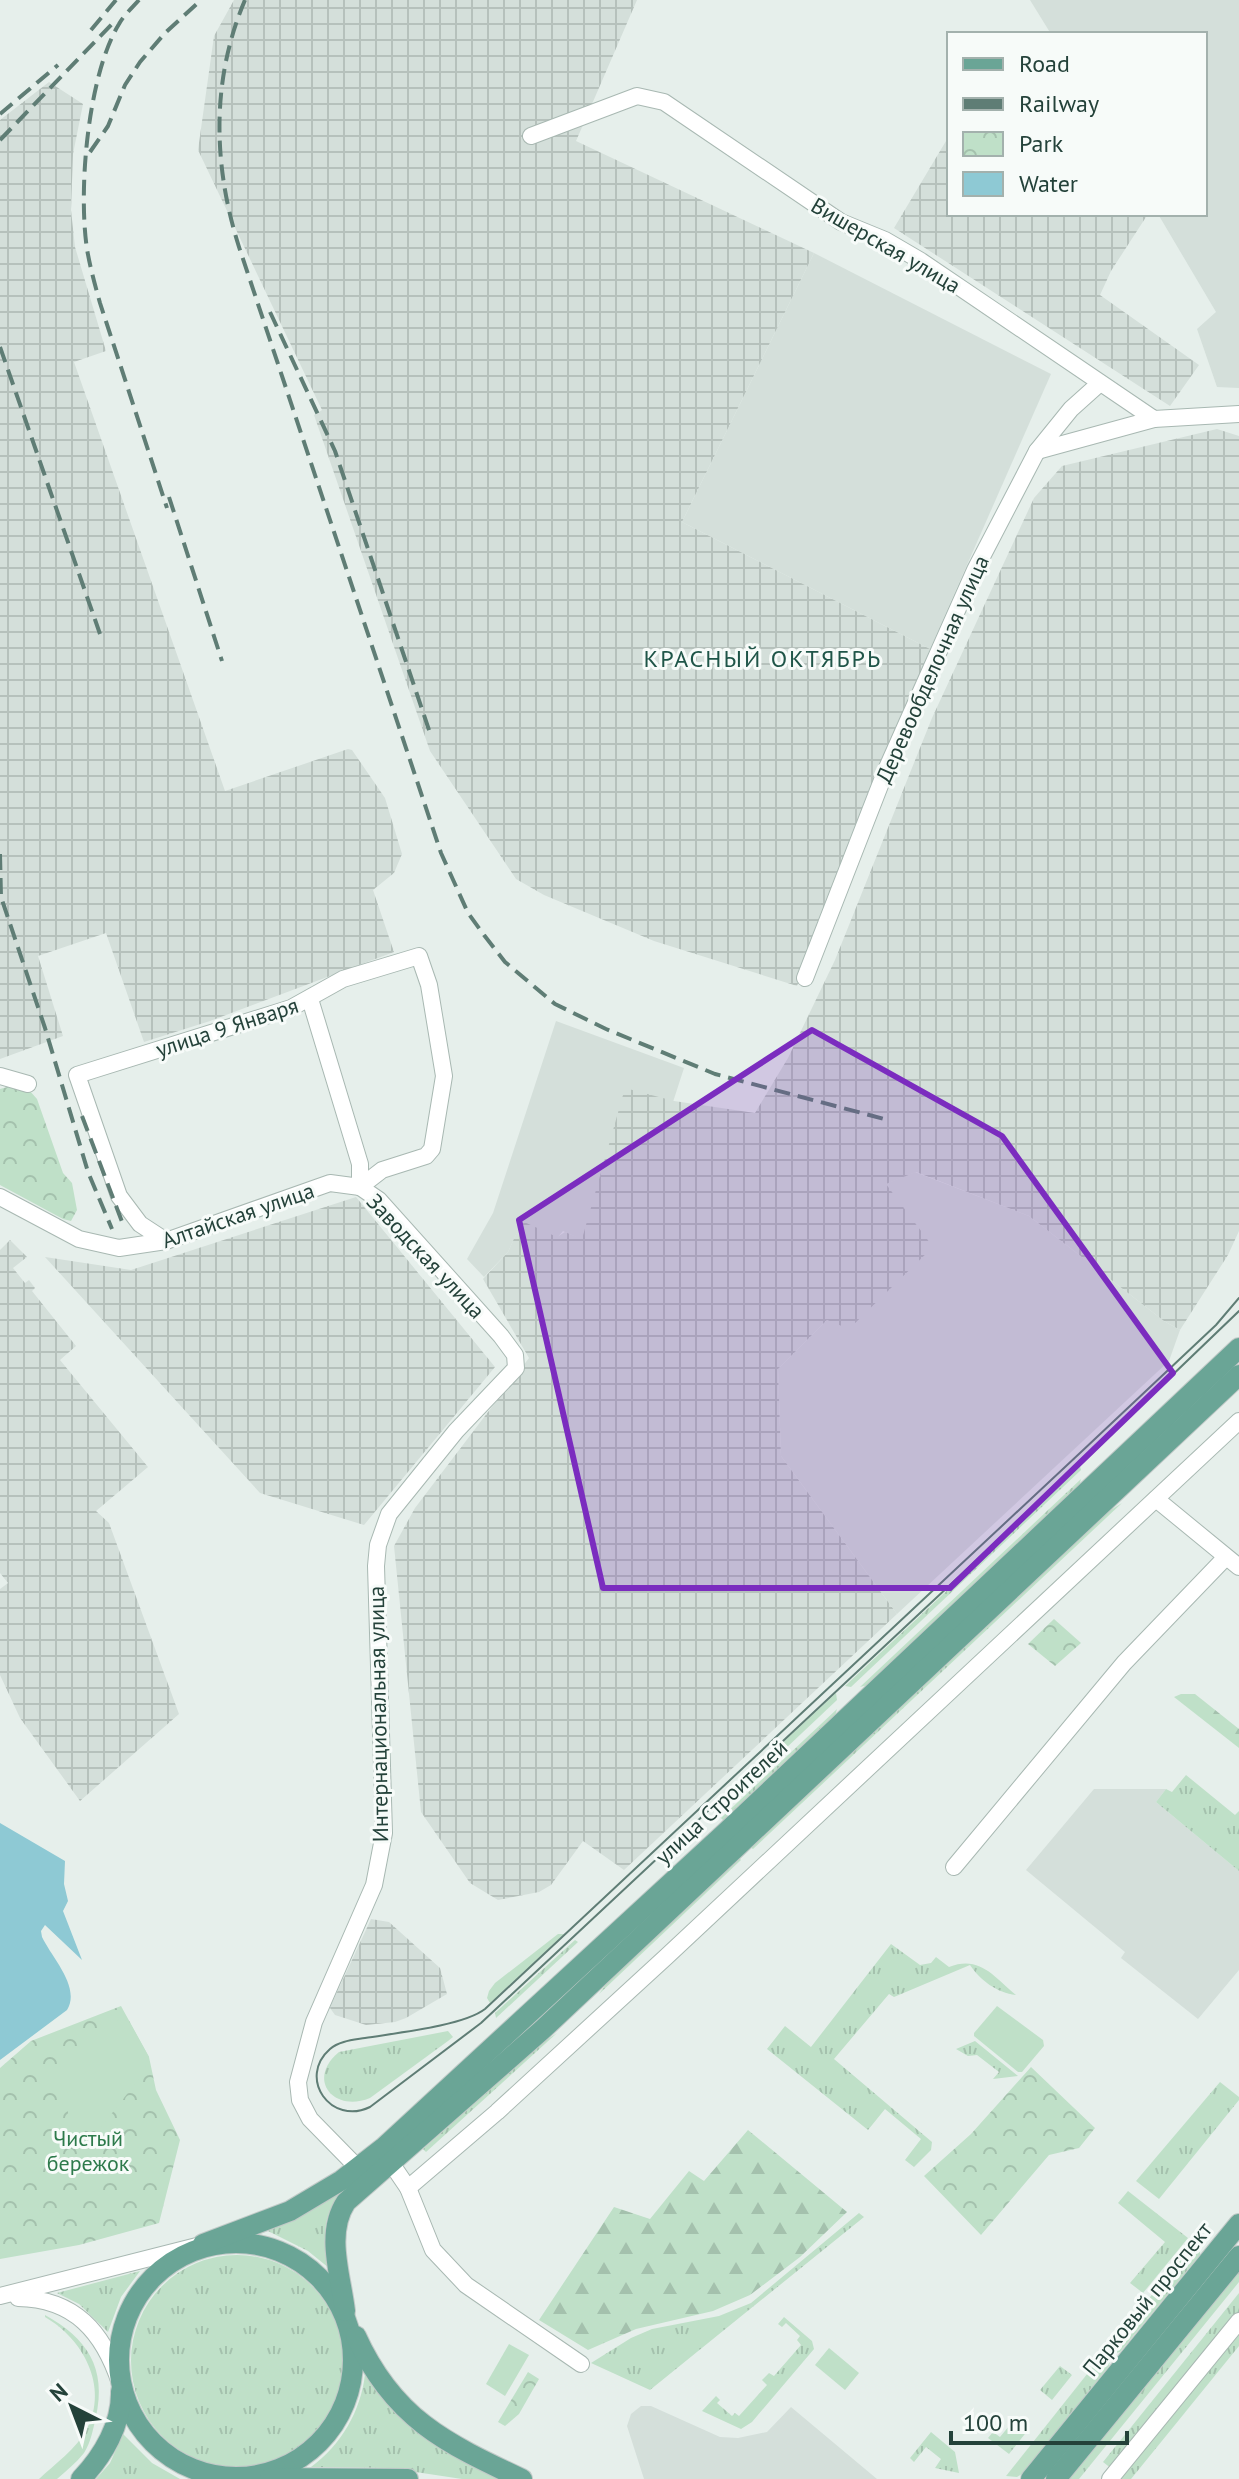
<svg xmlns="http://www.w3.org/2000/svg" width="1239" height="2479" viewBox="0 0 1239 2479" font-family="'PT Sans',sans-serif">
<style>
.built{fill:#d4dfda}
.industrial{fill:url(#industrial-grid)}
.grass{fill:url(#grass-tufts)}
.forest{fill:url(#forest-firs)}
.park{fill:url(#park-crowns)}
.pitch{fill:#bfe0c8}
.water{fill:#8ec9d4}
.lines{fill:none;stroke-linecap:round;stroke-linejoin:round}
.minor-casing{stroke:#a8b8b2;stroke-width:18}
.major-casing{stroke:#c2cac8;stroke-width:22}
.minor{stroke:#fff;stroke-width:16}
.major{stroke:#6aa596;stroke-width:20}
.tram{stroke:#5f7d75;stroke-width:2}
.rail{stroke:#5f7d75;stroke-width:4;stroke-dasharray:16 8;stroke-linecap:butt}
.marked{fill:#7b2cbf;fill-opacity:0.2;stroke:#7b2cbf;stroke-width:6;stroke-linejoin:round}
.labels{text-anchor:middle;stroke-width:6;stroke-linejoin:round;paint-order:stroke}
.street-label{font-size:22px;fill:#24423a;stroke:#f7fbf9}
.park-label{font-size:22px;fill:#2d7a4b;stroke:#f7fbf9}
.neighbourhood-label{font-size:24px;letter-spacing:2px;fill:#1f5548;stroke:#f7fbf9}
</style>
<defs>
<pattern id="industrial-grid" width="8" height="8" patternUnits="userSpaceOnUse" patternTransform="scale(2)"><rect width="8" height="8" fill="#d4dfda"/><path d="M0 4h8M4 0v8" fill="none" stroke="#b6c1bc"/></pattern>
<pattern id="grass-tufts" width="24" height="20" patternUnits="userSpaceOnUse" patternTransform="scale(2)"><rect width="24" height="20" fill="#bfe0c8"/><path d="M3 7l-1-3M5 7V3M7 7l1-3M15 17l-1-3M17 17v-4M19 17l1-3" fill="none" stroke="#a4c1ad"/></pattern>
<pattern id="forest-firs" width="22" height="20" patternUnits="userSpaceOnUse" patternTransform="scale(2)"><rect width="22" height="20" fill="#bfe0c8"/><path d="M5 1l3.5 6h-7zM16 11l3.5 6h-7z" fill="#a4c1ad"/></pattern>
<pattern id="park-crowns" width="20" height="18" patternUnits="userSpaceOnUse" patternTransform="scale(2)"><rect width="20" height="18" fill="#bfe0c8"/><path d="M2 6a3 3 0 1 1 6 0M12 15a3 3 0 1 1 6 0" fill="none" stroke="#a4c1ad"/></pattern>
</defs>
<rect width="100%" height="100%" fill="#e6efeb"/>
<g class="built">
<polygon points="1030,0 1239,0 1239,388 1217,387 1197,329 1216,312 1158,214 1205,214 1205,34 1051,34"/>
<polygon points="814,253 1051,374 930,649 682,522"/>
<polygon points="556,1021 684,1068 673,1102 582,1240 563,1231 557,1238 522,1222 508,1252 484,1277 467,1259 493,1213"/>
<polygon points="915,1172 1029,1216 1164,1321 1180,1330 1169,1361 897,1614 781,1456 778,1369 827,1320 932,1247 885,1184"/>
<polygon points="1094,1789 1166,1789 1156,1802 1239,1871 1239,1970 1198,2019 1121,1958 1125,1952 1026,1870"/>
<polygon points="641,2406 651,2406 720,2437 738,2438 767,2432 791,2407 877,2479 644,2479 627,2426 631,2414"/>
</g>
<g class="industrial">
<polygon points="234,0 637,0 576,141 814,253 682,522 930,649 797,986 654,941 544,895 516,879 430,751 314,415 322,410 198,150 214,36"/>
<polygon points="49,82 83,104 73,154 71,210 75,247 106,351 74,362 225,791 348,749 352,750 385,798 402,854 394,873 373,890 394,952 210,1021 144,1042 106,933 38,956 63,1036 0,1059 0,120"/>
<polygon points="949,136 949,214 1148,214 1111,271 1100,295 1199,365 1170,406 894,228"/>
<polygon points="1217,429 1239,436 1239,1231 1228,1255 1180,1330 1164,1321 1029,1216 916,1172 886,1184 933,1247 849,1329 827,1320 778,1369 781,1456 897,1614 624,1870 583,1841 551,1885 539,1892 498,1900 470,1883 421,1812 394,1546 415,1508 529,1358 483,1279 508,1252 522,1221 557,1237 565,1232 582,1239 625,1088 674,1101 755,1113 788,1058 835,960 932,718 1034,498 1062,466"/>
<polygon points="356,1197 495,1367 364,1525 260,1493 45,1257 131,1270"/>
<polygon points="10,1240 27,1257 13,1268 25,1283 29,1280 35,1288 32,1291 76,1346 60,1360 148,1467 96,1511 109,1523 179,1714 80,1801 20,1718 0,1675 0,1589 8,1583 0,1573 0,1250"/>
<polygon points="371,1919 389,1922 440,1968 447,1994 406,2018 395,2022 366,2025 335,2015 330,2008 332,2003"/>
</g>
<g class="grass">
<polygon points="1080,1466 1081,1470 851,1687 845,1686"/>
<polygon points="1081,1479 1079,1486 868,1685 860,1687"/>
<polygon points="1122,1503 753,1849 750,1847 1106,1513"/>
<polygon points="836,1693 837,1700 716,1814 711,1809"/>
<polygon points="837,1709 835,1716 724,1821 721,1818"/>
<polygon points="1186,1775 1235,1815 1239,1811 1239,1871 1156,1802 1166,1789 1172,1792"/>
<polygon points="739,1858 741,1860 599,1994 611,1977"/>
<polygon points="558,1934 564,1934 490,2003 487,1998 489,1991 495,1983"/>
<polygon points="575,1940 578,1942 496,2018 495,2013"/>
<path d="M 891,1944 L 920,1965 L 931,1963 L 936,1957 L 949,1967 C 980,1955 994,1977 1016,1995 C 997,1993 980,1980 970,1965 L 894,1997 L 889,1994 L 834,2059 L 932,2142 L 931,2150 L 914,2167 L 905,2160 L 921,2139 L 885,2109 L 868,2130 L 767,2049 L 785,2026 L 811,2047 Z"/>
<path d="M 448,2031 L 453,2037 L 448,2041 L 370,2098 C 333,2113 306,2079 339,2052 Z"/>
<polygon points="557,2033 426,2152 423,2149 542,2043"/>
<polygon points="975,2041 1018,2076 993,2079 999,2072 977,2055 968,2056 956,2049"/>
<polygon points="1220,2082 1239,2097 1239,2100 1159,2199 1136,2181"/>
<path d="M 349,2185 C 322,2212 322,2231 329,2268 L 308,2251 L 268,2231 Z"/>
<polygon points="1128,2191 1188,2238 1143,2293 1130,2283 1165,2242 1118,2203"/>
<polygon points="859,2213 864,2217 650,2390 591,2363 631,2338 652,2329 719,2316 751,2303"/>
<polygon points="1194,2244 1200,2250 1200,2255 1120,2352 1115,2353 1107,2349"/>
<circle cx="237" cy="2361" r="106"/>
<polygon points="1239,2265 1239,2282 1079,2479 1065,2479"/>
<polygon points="140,2271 121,2297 108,2332 79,2304 57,2293"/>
<polygon points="1239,2293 1239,2312 1112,2469 1103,2462"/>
<path d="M 45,2315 C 87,2338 107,2368 96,2417 C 93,2429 91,2442 84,2453 C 76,2463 66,2471 57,2479 L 39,2479 C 55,2464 76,2449 87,2429 C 109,2386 83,2339 45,2317 Z"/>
<polygon points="784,2317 812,2341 814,2349 752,2422 741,2429 702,2411 716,2396 720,2400 717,2403 732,2416 735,2413 739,2416 767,2385 762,2380 769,2373 774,2376 801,2345 797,2340 800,2336 786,2323 782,2327 778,2324"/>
<polygon points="1239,2329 1239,2346 1131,2479 1117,2479"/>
<polygon points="1103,2354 1110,2360 1109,2366 1025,2472 1017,2477 1006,2476"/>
<polygon points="1060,2366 1072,2375 1052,2400 1040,2390"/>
<path d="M 365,2374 C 405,2431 440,2452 504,2479 L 462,2479 L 389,2468 L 311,2467 C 341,2445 361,2411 365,2374 Z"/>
<polygon points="1014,2420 1028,2430 1009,2454 988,2438 993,2432 1000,2437"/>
<polygon points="931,2432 955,2452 959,2473 935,2468 941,2459 926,2447 914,2462 910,2458"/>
<polygon points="123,2434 152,2463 180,2479 96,2479 110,2463"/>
</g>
<g class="forest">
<polygon points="1181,1694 1195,1694 1239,1729 1239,1748 1174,1697"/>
<polygon points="748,2130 847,2212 800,2257 750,2295 713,2311 636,2329 588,2350 539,2320 614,2207 650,2219 689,2171 704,2181"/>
</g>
<g class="park">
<polygon points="11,1086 29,1090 37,1099 63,1173 72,1183 77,1210 71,1221 63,1219 0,1185 0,1089"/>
<polygon points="1054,1619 1081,1643 1055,1666 1028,1644"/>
<polygon points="121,2006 149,2057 156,2090 180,2140 159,2223 79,2245 0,2259 0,2068 31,2041"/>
<polygon points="1031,2067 1095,2128 1079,2148 1049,2155 981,2235 924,2176 971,2134"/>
<polygon points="528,2372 539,2379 519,2414 505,2426 498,2422"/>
</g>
<g class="pitch">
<polygon points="997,2006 1043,2040 1044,2046 1022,2072 1018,2072 974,2036 974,2033"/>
<polygon points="114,2020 129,2021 149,2057 142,2075 98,2131 74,2131 68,2120 68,2093 50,2072"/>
<polygon points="509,2344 529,2355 505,2396 486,2384"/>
<polygon points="829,2348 859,2373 845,2390 815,2365"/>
</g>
<path class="water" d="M 0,1823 L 65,1861 L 64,1884 L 68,1901 L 63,1911 L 82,1960 L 45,1925 L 41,1931 L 42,1937 C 52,1958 81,1987 67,2010 L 0,2060 Z"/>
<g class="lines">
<g class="minor-casing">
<g id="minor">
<polyline points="531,136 637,96 664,102 841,222 885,240 921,261 1154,419 1239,414"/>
<polyline points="1037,451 1154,419"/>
<polyline points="805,978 886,770 975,570 1037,451 1071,409 1100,383"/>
<polyline points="310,999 360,1164 360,1187"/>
<polyline points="0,1076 28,1084"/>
<polyline points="0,1197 79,1239 119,1248 166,1241 330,1183 360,1187 379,1200 501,1336 515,1355 516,1368 456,1431 389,1514 378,1545 376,1566 384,1833 374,1885 314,2022 298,2082 300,2100 310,2119 358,2168"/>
<polyline points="166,1241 140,1224 119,1196 77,1075 291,1008 343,979 419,956 429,985 444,1076 432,1149 426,1156 382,1170 360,1187"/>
<polyline points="1156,1499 1239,1567"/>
<polyline points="954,1867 1124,1663 1226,1557"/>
<polyline points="391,2163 408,2188 433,2250 466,2285 581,2364"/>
<polyline points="408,2188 497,2112 666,1957 1239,1421"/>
<polyline points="0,2296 197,2246"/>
<path d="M 18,2298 C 75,2299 103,2332 120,2383"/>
<polyline points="1110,2479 1239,2321"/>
</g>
</g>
<g class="major-casing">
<g id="major">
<circle cx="236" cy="2360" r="117"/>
<polyline points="203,2244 290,2211 342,2180 383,2148 726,1832 1239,1348"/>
<path d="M 345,2311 C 341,2276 325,2234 346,2202 L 542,2030 L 1239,1375"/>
<path d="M 356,2336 C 393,2418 445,2443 522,2479"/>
<polyline points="270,2478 408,2479"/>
<path d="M 81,2479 C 103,2456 122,2424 121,2391"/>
<polyline points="1031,2479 1239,2224"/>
<polyline points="1056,2479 1239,2256"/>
</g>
</g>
<use href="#minor" class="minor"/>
<use href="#major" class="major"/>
<path class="tram" d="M 1239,1298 L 1216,1325 L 1080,1453 L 485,2009 C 463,2026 395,2033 365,2038 C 353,2040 339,2041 330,2049 C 297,2078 331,2126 370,2107 L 481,2023 L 1086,1458 L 1239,1311"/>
<g class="rail">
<path d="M 139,0 C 132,8 124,15 119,24 C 88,75 78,189 87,249 C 90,267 95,285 100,303 L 167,508"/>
<path d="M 245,0 C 211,80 213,165 239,247 L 441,853 L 468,913 L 484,935 L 505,962 L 555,1004 L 606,1029 L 715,1074 L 888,1120"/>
<polyline points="91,30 116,0"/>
<polyline points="0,114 58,65"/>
<polyline points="0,140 114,22"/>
<polyline points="90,152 108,126 125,85 140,62 165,33 201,0"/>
<polyline points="270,312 335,451 430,733"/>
<polyline points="0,347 100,634"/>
<polyline points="169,497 222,661"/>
<polyline points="0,854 1,897 45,1028 88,1172 112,1229"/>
<polyline points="82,1116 124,1227"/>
</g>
</g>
<path class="marked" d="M 812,1030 L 1002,1136 L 1173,1373 L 950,1588 L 603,1588 L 519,1220 Z"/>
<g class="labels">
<g class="street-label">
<text transform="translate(886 245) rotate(30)" y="8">Вишерская улица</text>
<text transform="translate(932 669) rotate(-66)" y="8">Деревообделочная улица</text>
<text transform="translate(227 1027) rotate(-18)" y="8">улица 9 Января</text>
<text transform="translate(238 1215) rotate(-19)" y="8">Алтайская улица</text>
<text transform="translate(426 1256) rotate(47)" y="8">Заводская улица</text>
<text transform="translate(378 1714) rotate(-91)" y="8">Интернациональная улица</text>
<text transform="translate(721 1802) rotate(-43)" y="8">улица Строителей</text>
<text transform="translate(1147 2299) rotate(-51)" y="8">Парковый проспект</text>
</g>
<g class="park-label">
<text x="88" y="2146">Чистый<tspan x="88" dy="25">бережок</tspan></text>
</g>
<g class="neighbourhood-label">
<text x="763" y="667">КРАСНЫЙ ОКТЯБРЬ</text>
</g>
</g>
<rect x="947" y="32" width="260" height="184" fill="#f7fbf9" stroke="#a3b1ad" stroke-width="2"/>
<rect x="963" y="58" width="40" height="12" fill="#6aa596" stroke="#a3b1ad" stroke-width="2"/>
<text x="1019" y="72" font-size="24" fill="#24423a">Road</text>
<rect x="963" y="98" width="40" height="12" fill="#5f7d75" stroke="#a3b1ad" stroke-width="2"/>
<text x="1019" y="112" font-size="24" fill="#24423a">Railway</text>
<rect x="963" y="132" width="40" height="24" fill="url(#park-crowns)" stroke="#a3b1ad" stroke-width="2"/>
<text x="1019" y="152" font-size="24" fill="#24423a">Park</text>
<rect x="963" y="172" width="40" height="24" fill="#8ec9d4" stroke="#a3b1ad" stroke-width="2"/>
<text x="1019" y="192" font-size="24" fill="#24423a">Water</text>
<g transform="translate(72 2407) rotate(318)" stroke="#f7fbf9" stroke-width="6" paint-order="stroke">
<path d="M0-6L14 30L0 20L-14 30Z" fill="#24423a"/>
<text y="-12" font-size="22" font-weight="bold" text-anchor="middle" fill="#24423a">N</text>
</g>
<path d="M951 2431v12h176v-12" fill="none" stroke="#24423a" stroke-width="4"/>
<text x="963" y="2431" font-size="24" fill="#24423a" stroke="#f7fbf9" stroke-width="6" paint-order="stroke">100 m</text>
</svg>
